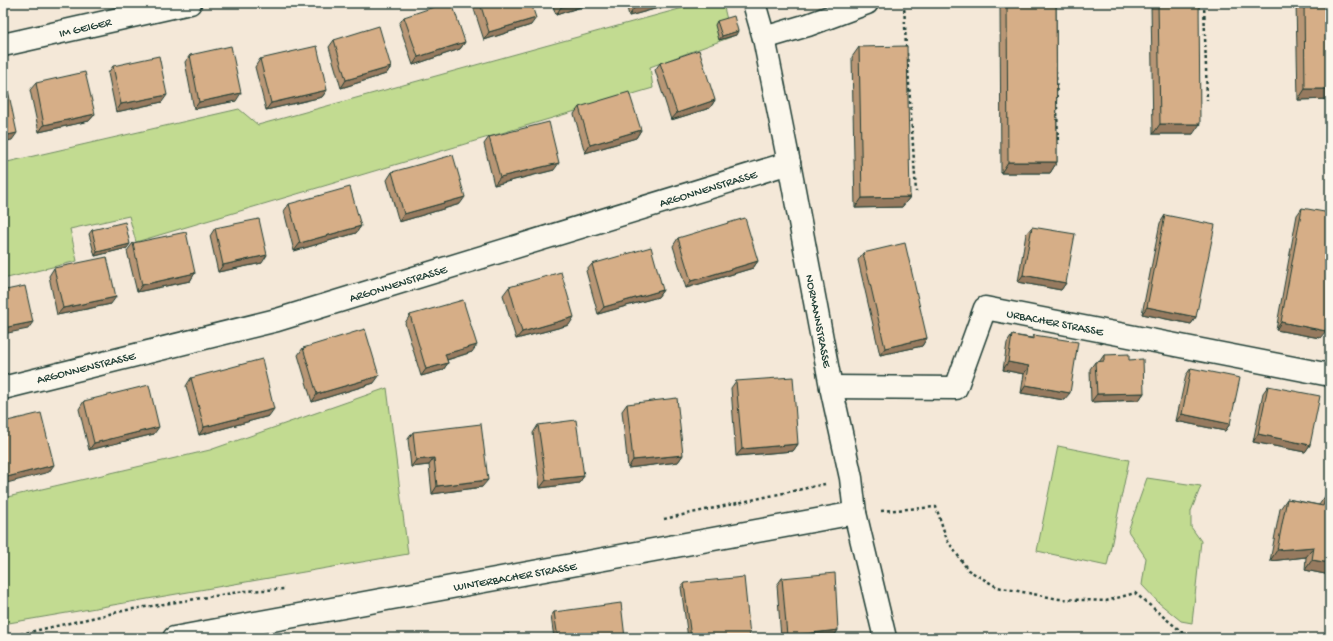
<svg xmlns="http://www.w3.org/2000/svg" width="1333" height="641" viewBox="0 0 1333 641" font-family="'Gochi Hand',sans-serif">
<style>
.green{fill:#c2db91;stroke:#708c62}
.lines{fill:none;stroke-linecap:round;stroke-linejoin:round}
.minor-casing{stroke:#1f3d34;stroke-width:25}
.path{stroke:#1f3d34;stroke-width:2.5;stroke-dasharray:3 3;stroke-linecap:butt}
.minor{stroke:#fbf7ec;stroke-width:22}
.wall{fill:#b89674;stroke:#1f3d34}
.shaded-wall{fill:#967a5e;stroke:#1f3d34}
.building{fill:#d6ae87;stroke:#1f3d34}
.labels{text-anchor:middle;stroke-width:3;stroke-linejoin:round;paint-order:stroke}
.street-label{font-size:12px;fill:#1f3d34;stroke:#fbf7ec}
</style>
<rect width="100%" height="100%" fill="#f4e8d8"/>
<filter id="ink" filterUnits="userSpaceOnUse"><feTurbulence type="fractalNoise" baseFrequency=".025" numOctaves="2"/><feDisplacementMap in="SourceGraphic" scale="8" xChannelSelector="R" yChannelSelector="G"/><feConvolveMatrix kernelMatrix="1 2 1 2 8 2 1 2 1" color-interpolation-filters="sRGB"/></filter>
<g filter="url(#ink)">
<g class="green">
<polygon points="701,3 723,3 731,37 650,67 653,88 136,242 129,216 70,229 77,261 3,279 3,163 239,109 258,125"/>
<polygon points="387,388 408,554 3,624 3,498 210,450"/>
<polygon points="1058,446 1129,460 1107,566 1037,551"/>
<polygon points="1147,478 1201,486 1191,511 1191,527 1201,541 1192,623 1181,621 1159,603 1142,585 1146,558 1128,531"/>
</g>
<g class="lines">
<g class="minor-casing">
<g id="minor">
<polyline points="754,3 764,38 789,163 831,387 851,478 855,513 885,638"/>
<polyline points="764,38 808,25 867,3"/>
<polyline points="3,45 190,3"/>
<polyline points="831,387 956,388 985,308 1330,375"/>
<polyline points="3,388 277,320 789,163"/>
<polyline points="174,638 855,513"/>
</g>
</g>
<g class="path">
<polyline points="904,3 906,48"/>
<polyline points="1204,3 1207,100"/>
<polyline points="907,53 916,192"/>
<polyline points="1056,71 1058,144"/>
<polyline points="881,511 936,507 947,540 968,570 997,587 1059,599 1106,601 1135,593 1189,638"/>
<polyline points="664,519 825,484"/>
<polyline points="3,638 127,610 245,591 284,589"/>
</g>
<use href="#minor" class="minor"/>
</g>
<g class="wall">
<polygon points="472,3 531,3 531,25 484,40"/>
<polygon points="552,3 593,3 556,15"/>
<polygon points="626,3 674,3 673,4 629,16"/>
<polygon points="1000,3 1056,3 1057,162 1050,173 1001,173"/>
<polygon points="1151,3 1199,3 1193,134 1153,134"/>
<polygon points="1296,3 1330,3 1330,99 1298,100"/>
<polygon points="404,17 465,42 460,49 413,65 399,24"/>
<polygon points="717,21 736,35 719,40 715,25"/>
<polygon points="334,40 391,67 386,74 341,88 329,47"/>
<polygon points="859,47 910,197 902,207 855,208 852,57"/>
<polygon points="190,55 236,101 194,109 185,62"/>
<polygon points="260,59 327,90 322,97 266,110 255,67"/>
<polygon points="660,63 715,100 710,108 671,120 655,70"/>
<polygon points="113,66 162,102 116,112 108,73"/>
<polygon points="36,83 95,114 89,121 39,132 30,90"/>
<polygon points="579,107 641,130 636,138 585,153 574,114"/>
<polygon points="489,137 554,170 494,185 484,144"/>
<polygon points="392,172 460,204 399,222 387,180"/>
<polygon points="289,204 361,226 356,233 294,251 284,211"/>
<polygon points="1302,208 1320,338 1276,330 1297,215"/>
<polygon points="1165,215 1196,317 1191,324 1142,314 1160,223"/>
<polygon points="1032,227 1066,283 1061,290 1018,282 1026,234"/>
<polygon points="215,228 262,263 218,272 210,236"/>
<polygon points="92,230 127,248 95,256 89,234"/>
<polygon points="678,238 758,261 753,268 686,288 673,246"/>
<polygon points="133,243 195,273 190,281 137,292 127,251"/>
<polygon points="863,253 927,338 922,346 880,355 858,260"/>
<polygon points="592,264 663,290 658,297 598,314 586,271"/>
<polygon points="54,268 111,304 57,315 49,276"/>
<polygon points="509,287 569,325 516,339 503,295"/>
<polygon points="410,315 472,352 447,360 448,363 443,370 421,376 405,323"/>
<polygon points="1012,335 1032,338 1034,335 1064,400 1021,393 1024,374 1003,370 1007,343"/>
<polygon points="303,348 374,383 312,402 298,355"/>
<polygon points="1104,355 1129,360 1144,393 1139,400 1091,402 1090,369 1095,362 1099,362"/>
<polygon points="1191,368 1230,424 1225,431 1176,421 1186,375"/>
<polygon points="191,378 269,416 199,435 186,386"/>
<polygon points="736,381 798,444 793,451 736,456 731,388"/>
<polygon points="1268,386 1310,445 1305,452 1253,442 1263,393"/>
<polygon points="84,401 154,434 89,450 79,409"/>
<polygon points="627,404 683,455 678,462 628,468 622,411"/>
<polygon points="538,425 584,476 579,483 540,488 533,433"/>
<polygon points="413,432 482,487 432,494 429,465 411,467 408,439"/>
<polygon points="1326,495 1330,496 1330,575 1305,570 1306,557 1270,561 1280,509 1287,499 1319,505"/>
<polygon points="782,578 838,630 833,638 781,638 777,585"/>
<polygon points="684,583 748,638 688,638 681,587"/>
<polygon points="554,612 625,638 554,638 551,616"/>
</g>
<g class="shaded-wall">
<polygon points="575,3 593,3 556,15 561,7"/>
<polygon points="655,3 674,3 673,4 629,16 634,8"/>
<polygon points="536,18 531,25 484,40 489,32"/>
<polygon points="738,31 736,35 719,40 722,36"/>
<polygon points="465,42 460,49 413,65 418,57"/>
<polygon points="391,67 386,74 341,88 346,80"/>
<polygon points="1305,89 1330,89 1330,99 1298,100"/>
<polygon points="327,90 322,97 266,110 271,103"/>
<polygon points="241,93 236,101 194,109 199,102"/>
<polygon points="167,95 162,102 116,112 121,104"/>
<polygon points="715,100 710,108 671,120 677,113"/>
<polygon points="95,114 89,121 39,132 44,125"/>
<polygon points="1160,124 1200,124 1193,134 1153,134"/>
<polygon points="641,130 636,138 585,153 590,145"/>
<polygon points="17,133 12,140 3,142 3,136"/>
<polygon points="1008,162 1057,162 1050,173 1001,173"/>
<polygon points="559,163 554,170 494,185 500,177"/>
<polygon points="465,197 460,204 399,222 404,214"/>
<polygon points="910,197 902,207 855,208 862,198"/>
<polygon points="361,226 356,233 294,251 300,243"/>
<polygon points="130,244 127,248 95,256 97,252"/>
<polygon points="267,255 262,263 218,272 223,265"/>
<polygon points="758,261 753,268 686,288 691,281"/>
<polygon points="195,273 190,281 137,292 142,285"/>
<polygon points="1023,275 1066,283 1061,290 1018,282"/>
<polygon points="663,290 658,297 598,314 604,307"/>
<polygon points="116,297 111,304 57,315 63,308"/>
<polygon points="1147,307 1196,317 1191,324 1142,314"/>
<polygon points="574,317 569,325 516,339 522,332"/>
<polygon points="33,322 28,329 3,334 3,328"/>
<polygon points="1281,322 1326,331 1320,338 1276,330"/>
<polygon points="927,338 922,346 880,355 885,348"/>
<polygon points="477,345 472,352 440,362 445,354"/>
<polygon points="1008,362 1029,366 1024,374 1003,370"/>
<polygon points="448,363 443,370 421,376 426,369"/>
<polygon points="379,376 374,383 312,402 317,394"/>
<polygon points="1026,385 1070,393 1064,400 1021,393"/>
<polygon points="1144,393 1139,400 1091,402 1097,394"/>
<polygon points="274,409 269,416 199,435 204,427"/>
<polygon points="1182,414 1230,424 1225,431 1176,421"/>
<polygon points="159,427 154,434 89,450 94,443"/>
<polygon points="1258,434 1310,445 1305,452 1253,442"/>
<polygon points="798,444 793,451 736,456 742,449"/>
<polygon points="683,455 678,462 628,468 633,460"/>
<polygon points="434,458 429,465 411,467 416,460"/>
<polygon points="54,465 49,472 3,484 3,478"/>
<polygon points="584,476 579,483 540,488 546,480"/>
<polygon points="488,480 482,487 432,494 437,486"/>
<polygon points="1314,547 1306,557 1270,561 1277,550"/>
<polygon points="1312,560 1330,563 1330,575 1305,570"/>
<polygon points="838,630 833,638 786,638 787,636"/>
<polygon points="750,636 748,638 732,638"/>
</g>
<g class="building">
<polygon points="446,3 452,3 465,42 418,57 404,17"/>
<polygon points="480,3 531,3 536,18 489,32"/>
<polygon points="559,3 575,3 561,7"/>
<polygon points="633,3 655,3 634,8"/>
<polygon points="1007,3 1056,3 1057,162 1008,162"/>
<polygon points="1158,3 1199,3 1200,124 1160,124"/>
<polygon points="1304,3 1330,3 1330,89 1305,89"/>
<polygon points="734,16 738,31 722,36 717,21"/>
<polygon points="379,26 391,67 346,80 334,40"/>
<polygon points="231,46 241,93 199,102 190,55"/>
<polygon points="317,46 327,90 271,103 260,59"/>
<polygon points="907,46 910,197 862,198 859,47"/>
<polygon points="699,50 715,100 677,113 660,63"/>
<polygon points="159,56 167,95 121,104 113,66"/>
<polygon points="85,72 95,114 44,125 36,83"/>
<polygon points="8,90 17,133 3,136 3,91"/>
<polygon points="629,92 641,130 590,145 579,107"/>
<polygon points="549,122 559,163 500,177 489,137"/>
<polygon points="453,155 465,197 404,214 392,172"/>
<polygon points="350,187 361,226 300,243 289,204"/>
<polygon points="1302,208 1330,213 1330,307 1326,331 1281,322"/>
<polygon points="1165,215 1215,225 1196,317 1147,307"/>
<polygon points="745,218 758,261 691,281 678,238"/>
<polygon points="259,219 267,255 223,265 215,228"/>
<polygon points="125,222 130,244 97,252 92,230"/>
<polygon points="1032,227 1075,234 1066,283 1023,275"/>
<polygon points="186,232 195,273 142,285 133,243"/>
<polygon points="905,243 927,338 885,348 863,253"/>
<polygon points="651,247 663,290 604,307 592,264"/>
<polygon points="107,257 116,297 63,308 54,268"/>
<polygon points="561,272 574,317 522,332 509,287"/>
<polygon points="3,276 6,290 25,286 33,322 3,328"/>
<polygon points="463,300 477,345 445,354 448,363 426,369 410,315"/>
<polygon points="365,329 379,376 317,394 303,348"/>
<polygon points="1012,335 1034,339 1034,335 1078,342 1070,393 1026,385 1029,366 1008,362"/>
<polygon points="1129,354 1129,360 1143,359 1144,393 1097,394 1095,362 1104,361 1104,355"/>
<polygon points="262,359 274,409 204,427 191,378"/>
<polygon points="1191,368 1240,378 1230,424 1182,414"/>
<polygon points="793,377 798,444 742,449 736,381"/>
<polygon points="149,385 159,427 94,443 84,401"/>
<polygon points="1268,386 1320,396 1310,445 1258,434"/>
<polygon points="677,398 683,455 633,460 627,404"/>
<polygon points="41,413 54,465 3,478 3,422"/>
<polygon points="576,420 584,476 546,480 538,425"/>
<polygon points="481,424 488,480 437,486 434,458 416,460 413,432"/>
<polygon points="1326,495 1330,496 1330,563 1312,560 1314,547 1277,550 1287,499 1323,506"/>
<polygon points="835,573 838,630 787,636 782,578"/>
<polygon points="744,577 750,636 732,638 691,638 684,583"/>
<polygon points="621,603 625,638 558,638 554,612"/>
<polygon points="509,634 509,638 474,638"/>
<polygon points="967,636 980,638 967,638"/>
</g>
</g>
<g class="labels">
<g class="street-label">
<text transform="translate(85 27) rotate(-13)" y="4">IM GEIGER</text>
<text transform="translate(708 188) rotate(-17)" y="4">ARGONNENSTRASSE</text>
<text transform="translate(398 283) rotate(-17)" y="4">ARGONNENSTRASSE</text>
<text transform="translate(819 321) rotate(79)" y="4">NORMANNSTRASSE</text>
<text transform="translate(1055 322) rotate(11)" y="4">URBACHER STRASSE</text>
<text transform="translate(86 367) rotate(-14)" y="4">ARGONNENSTRASSE</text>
<text transform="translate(515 576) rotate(-10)" y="4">WINTERBACHER STRASSE</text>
</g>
</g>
<rect width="1333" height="641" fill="none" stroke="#fbf7ec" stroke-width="16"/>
<rect x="8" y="8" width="1317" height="625" fill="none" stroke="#1f3d34" stroke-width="1.5" filter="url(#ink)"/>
</svg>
